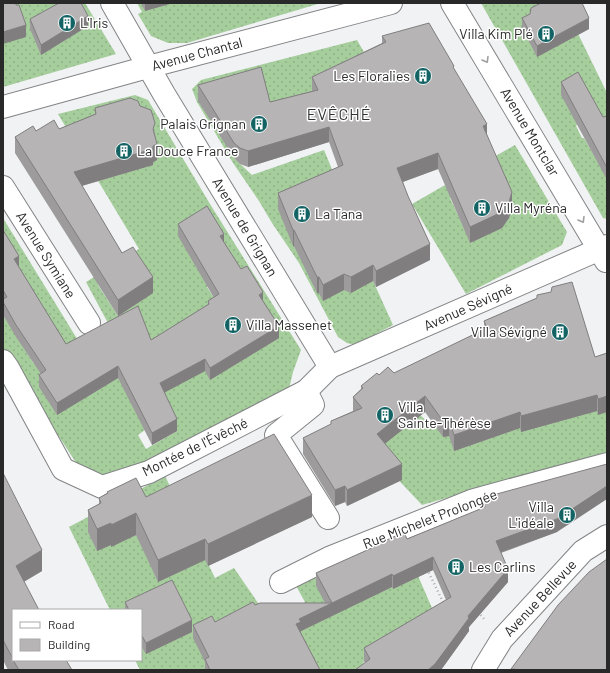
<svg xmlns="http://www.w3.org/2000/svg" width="610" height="673" viewBox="0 0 610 673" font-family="Barlow,sans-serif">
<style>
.garden{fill:url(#garden-dots);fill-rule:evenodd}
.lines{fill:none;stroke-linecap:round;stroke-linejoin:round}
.minor-casing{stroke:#838486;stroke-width:24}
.path{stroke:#a9aaac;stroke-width:2.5;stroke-dasharray:1 3;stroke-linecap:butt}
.minor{stroke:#fff;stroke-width:22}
.wall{fill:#9d9b9c}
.shaded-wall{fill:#807e7f}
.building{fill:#b7b4b5;stroke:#807e7f}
.oneway{stroke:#9f9f9f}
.labels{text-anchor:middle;stroke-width:3;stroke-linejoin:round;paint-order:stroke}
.poi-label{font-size:14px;fill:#29292a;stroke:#fff;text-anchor:start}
.street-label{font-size:14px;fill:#29292a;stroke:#fff}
.quarter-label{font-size:16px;letter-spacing:1px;fill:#303233;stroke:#fff}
</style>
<defs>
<pattern id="garden-dots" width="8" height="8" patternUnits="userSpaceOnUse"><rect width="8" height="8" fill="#a6cd9c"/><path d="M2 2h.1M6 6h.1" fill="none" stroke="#8fb087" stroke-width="1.8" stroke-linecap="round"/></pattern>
</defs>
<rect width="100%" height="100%" fill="#f0f2f4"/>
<g class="garden">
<polygon points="3,3 85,3 116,54 3,87"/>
<polygon points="137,3 321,3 187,43 168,43 151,36 138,14 142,12"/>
<polygon points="481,3 563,3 607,93 607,128 579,122 576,126 582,138 584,138 607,178 607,219 603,218"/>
<polygon points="357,40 371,64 234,158 252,175 324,150 359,234 354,239 393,325 355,345 347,343 338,337 299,263 272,223 259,201 233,163 197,102 192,89 201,80"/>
<path d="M 135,95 L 148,100 L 210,204 L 301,350 L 293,372 L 288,393 L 104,481 L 83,473 L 3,352 L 3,315 L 34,364 L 3,245 L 3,218 L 79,342 L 109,325 L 86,282 L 139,249 L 58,114 ZM 133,263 L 118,316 L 98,285 ZM 234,270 L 210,380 L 219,306 L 207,287 ZM 145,430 L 177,431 L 146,449 L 138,435 Z"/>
<path d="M 515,145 L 567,232 L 562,245 L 466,294 L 412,204 ZM 479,183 L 509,218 L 507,221 L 503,220 L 471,243 L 450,198 Z"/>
<polygon points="503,395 607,412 607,452 422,505 372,452 420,415 427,421"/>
<polygon points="165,476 215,578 234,568 258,603 293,609 305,602 295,584 402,539 432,608 364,661 361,670 140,670 135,660 141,660 141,610 110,610 69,527"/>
</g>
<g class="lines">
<g class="minor-casing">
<g id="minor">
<polyline points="112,3 164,94 330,367"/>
<polyline points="452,3 606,261"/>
<polyline points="3,107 148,67 391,3"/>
<polyline points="3,187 89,323"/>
<polyline points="3,361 8,368 63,469 102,487 149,472 306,391 330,367 607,246"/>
<polyline points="306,391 313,405 276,435 328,518"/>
<polyline points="281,582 329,558 474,500 607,464"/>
<polyline points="483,670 502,639 583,551 607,536"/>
</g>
</g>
<g class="path">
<polyline points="427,569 444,604"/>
<polyline points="478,612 485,620"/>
</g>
<use href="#minor" class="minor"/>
</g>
<g class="wall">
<polygon points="141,3 173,3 145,11"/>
<polygon points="522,18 589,29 537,57 522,28"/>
<polygon points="30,19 88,26 41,55 30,29"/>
<polygon points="382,36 454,69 487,135 512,207 509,218 502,228 470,243 438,169 403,182 430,260 376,287 373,281 351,293 344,290 323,301 319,293 317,293 294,246 293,246 278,209 278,193 338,167 329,142 248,167 240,164 234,158 198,101 198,85 270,102 312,91 312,77 382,43"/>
<polygon points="561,82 603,117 607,116 607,178 606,178 561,95"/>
<polygon points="140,106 155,133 157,160 153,162 153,165 82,186 122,253 153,293 118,316 15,153 15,137 36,131 59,129 95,114 95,108"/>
<polygon points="178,224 224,242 241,269 263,301 279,338 210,380 205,371 165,392 177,431 152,445 118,378 57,415 39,387 39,375 41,374 16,337 3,315 3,230 19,268 66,344 151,340 208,305 208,301 214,298 178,236"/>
<polygon points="537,295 595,357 607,353 598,415 597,411 521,432 520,428 454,451 449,436 443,437 425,412 385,443 402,480 347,506 345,502 335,506 303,454 303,438 331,425 331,421 353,411 353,397 361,389 361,386 379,375 394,373 484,330 484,321 537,298"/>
<polygon points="3,473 42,571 24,582 13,610 13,660 66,660 72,670 8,670 3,660"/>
<polygon points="107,492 146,497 312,517 208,566 205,560 158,582 136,535 111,547 111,545 97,551 88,532 88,510 99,504 99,498 107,493"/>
<polygon points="482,498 557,532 501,553 508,582 469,627 469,631 441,670 355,670 365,663 364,661 364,648 446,600 433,570 393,589 392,587 301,631 301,633 320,670 205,670 205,662 193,638 193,625 215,622 255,605 325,603 316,586 316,573 374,547 374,546 407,539 482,509"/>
<polygon points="125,602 192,632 146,654 141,646 141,610 125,610"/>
</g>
<g class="shaded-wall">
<polygon points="145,3 173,3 145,11"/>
<polygon points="88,16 88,26 41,55 41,45"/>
<polygon points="589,18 589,29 537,57 537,46"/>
<polygon points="26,25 26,37 3,44 3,32"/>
<polygon points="487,124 487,139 483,126"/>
<polygon points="329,127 329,142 248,167 248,151"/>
<polygon points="157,144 157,160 153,162 153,165 74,188 74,172 153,146"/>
<polygon points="438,153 438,169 397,184 397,168"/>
<polygon points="607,165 607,178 606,178 606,166"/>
<polygon points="512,192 512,207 509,218 502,228 470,243 470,227"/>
<rect x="293" y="230" width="1" height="16"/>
<polygon points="224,234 224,246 220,236"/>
<polygon points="430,244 430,260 376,287 376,271"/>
<polygon points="19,256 19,268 14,259"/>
<polygon points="373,265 373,281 351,293 351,277"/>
<polygon points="344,274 344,290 323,301 323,285"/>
<polygon points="153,277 153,293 118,316 118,300"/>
<rect x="317" y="277" width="2" height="16"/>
<polygon points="263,292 263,304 259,295"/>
<polygon points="279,326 279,338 210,380 210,368"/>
<polygon points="205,359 205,371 160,395 160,383"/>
<polygon points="118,366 118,378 57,415 57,403"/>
<polygon points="597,395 597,411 521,432 521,416"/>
<polygon points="425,396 425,412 377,450 377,434"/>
<polygon points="607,396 607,412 598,415 598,399"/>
<polygon points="520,412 520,428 454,451 454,435"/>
<polygon points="177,419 177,431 152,445 152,433"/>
<polygon points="449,420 449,436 443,437 443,421"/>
<polygon points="402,464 402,480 347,506 347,490"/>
<polygon points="345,486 345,502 335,506 335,490"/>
<polygon points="607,486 607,499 557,532 496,554 496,541"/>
<polygon points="312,495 312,517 208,566 208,544"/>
<polygon points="136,513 136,535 111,547 111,525"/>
<polygon points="111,523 111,545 97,551 97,529"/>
<polygon points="205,539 205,560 158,582 158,560"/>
<polygon points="42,550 42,571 16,586 16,566"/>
<polygon points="433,557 433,570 393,589 393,576"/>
<polygon points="508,569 508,582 469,627 469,631 441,670 428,670 468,616"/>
<polygon points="392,574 392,587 301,631 301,635 296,624 299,619"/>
<polygon points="192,620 192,632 146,654 146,643"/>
</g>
<g class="building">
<polygon points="3,3 16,3 16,5 19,5 26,25 3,32"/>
<polygon points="59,3 81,3 88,16 41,45 30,19"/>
<polygon points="541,3 582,3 589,18 537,46 522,18 530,14 531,8"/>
<polygon points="429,23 454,66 453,67 487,124 483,126 512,192 509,202 502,212 470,227 438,153 397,168 408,196 430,244 376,271 373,265 351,277 344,274 323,285 319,277 317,277 294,230 293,230 278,193 343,165 329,127 248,151 240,148 234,143 198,85 261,67 270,102 318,90 312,77 386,42 382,36"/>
<polygon points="578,72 603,117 607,116 607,165 606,166 561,82"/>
<polygon points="130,98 138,101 140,106 151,110 155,123 153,129 157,144 153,146 153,149 74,172 122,253 133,247 153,277 118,300 15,137 33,126 36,131 54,120 59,129 96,114 95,108"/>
<polygon points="207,206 224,234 220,236 241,269 247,266 263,292 259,295 279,326 210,368 205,359 160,383 177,419 152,433 118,366 57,403 39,375 46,370 16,325 3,302 3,299 7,297 3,290 3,230 19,256 14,259 66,344 138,306 151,340 209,304 208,301 219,294 178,224"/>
<polygon points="572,282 595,357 607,353 607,396 598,399 597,395 521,416 520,412 454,435 449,420 443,421 425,396 377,434 402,464 347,490 345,486 335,490 303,438 331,424 331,421 362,408 353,397 363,388 361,386 377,373 379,375 388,367 394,373 487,328 484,321 537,298 537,295 551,292 552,287"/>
<polygon points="274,434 312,495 208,544 205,539 158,560 136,513 111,525 111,523 97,529 88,510 101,503 99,498 108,493 107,492 136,478 146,497"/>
<polygon points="607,464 607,486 557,519 496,541 508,569 468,616 469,618 435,664 428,670 355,670 370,659 364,648 451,597 433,557 393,576 392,574 299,619 301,622 296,624 320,670 210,670 205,659 209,657 193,625 212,616 215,622 253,602 255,605 260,603 332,603 316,573 374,547 374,546 404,532 407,539 485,507 482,498"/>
<polygon points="3,473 42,550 16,566 39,610 13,610 13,659 3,640"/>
<polygon points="607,559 607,670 523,670 511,669 558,605 589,572"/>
<polygon points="172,580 192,620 146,643 141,634 141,610 129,610 125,602"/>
<polygon points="13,660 66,660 72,670 19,670"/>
</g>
<defs><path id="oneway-chevron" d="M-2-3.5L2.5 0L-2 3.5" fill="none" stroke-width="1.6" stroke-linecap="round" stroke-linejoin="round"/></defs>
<g class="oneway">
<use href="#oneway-chevron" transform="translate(486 60) rotate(59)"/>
<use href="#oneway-chevron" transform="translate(582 220) rotate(59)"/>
</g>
<defs>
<g id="building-disc" transform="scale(0.9)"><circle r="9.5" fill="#136364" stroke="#fff"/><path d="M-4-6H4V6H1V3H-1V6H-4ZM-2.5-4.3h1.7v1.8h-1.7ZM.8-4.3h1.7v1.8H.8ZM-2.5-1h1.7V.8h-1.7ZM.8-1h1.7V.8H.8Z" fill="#fff"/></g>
</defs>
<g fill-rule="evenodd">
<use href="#building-disc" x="67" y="23"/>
<use href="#building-disc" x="546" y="34"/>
<use href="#building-disc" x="423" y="76"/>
<use href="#building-disc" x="259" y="124"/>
<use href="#building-disc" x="124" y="151"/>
<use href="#building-disc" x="482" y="208"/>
<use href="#building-disc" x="302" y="214"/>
<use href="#building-disc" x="233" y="325"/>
<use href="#building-disc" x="560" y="332"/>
<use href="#building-disc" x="385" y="415"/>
<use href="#building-disc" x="567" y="515"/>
<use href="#building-disc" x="456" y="567"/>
</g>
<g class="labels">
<g class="poi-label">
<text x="80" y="28">L'Iris</text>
<text x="533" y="39" text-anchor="end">Villa Kim Plé</text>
<text x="410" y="81" text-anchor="end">Les Floralies</text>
<text x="246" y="129" text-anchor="end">Palais Grignan</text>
<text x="137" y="156">La Douce France</text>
<text x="495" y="213">Villa Myréna</text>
<text x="315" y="219">La Tana</text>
<text x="246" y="330">Villa Massenet</text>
<text x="547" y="337" text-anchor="end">Villa Sévigné</text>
<text x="398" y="412">Villa<tspan x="398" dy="16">Sainte-Thérèse</tspan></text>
<text x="554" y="512" text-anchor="end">Villa<tspan x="554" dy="16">L'idéale</tspan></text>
<text x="469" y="572">Les Carlins</text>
</g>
<g class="street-label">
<text transform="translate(197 54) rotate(-15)" y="5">Avenue Chantal</text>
<text transform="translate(530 132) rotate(59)" y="5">Avenue Montclar</text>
<text transform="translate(245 227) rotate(59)" y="5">Avenue de Grignan</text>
<text transform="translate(46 255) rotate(58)" y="5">Avenue Symiane</text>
<text transform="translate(468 307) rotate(-24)" y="5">Avenue Sévigné</text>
<text transform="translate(195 447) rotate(-26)" y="5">Montée de l'Évêché</text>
<text transform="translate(430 519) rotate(-21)" y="5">Rue Michelet Prolongée</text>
<text transform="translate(540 598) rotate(-47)" y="5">Avenue Bellevue</text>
</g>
<g class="quarter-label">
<text x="339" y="120">EVÊCHÉ</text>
</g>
</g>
<rect width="610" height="673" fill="none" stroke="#29292a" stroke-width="8"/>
<rect x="12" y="609" width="130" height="52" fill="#ffffff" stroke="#a9a9aa"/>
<rect x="20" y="622" width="20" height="6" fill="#ffffff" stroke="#a9a9aa"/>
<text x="48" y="629" font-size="12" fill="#29292a">Road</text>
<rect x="20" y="639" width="20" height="12" fill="#b7b4b5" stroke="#a9a9aa"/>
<text x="48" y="649" font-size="12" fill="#29292a">Building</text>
</svg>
